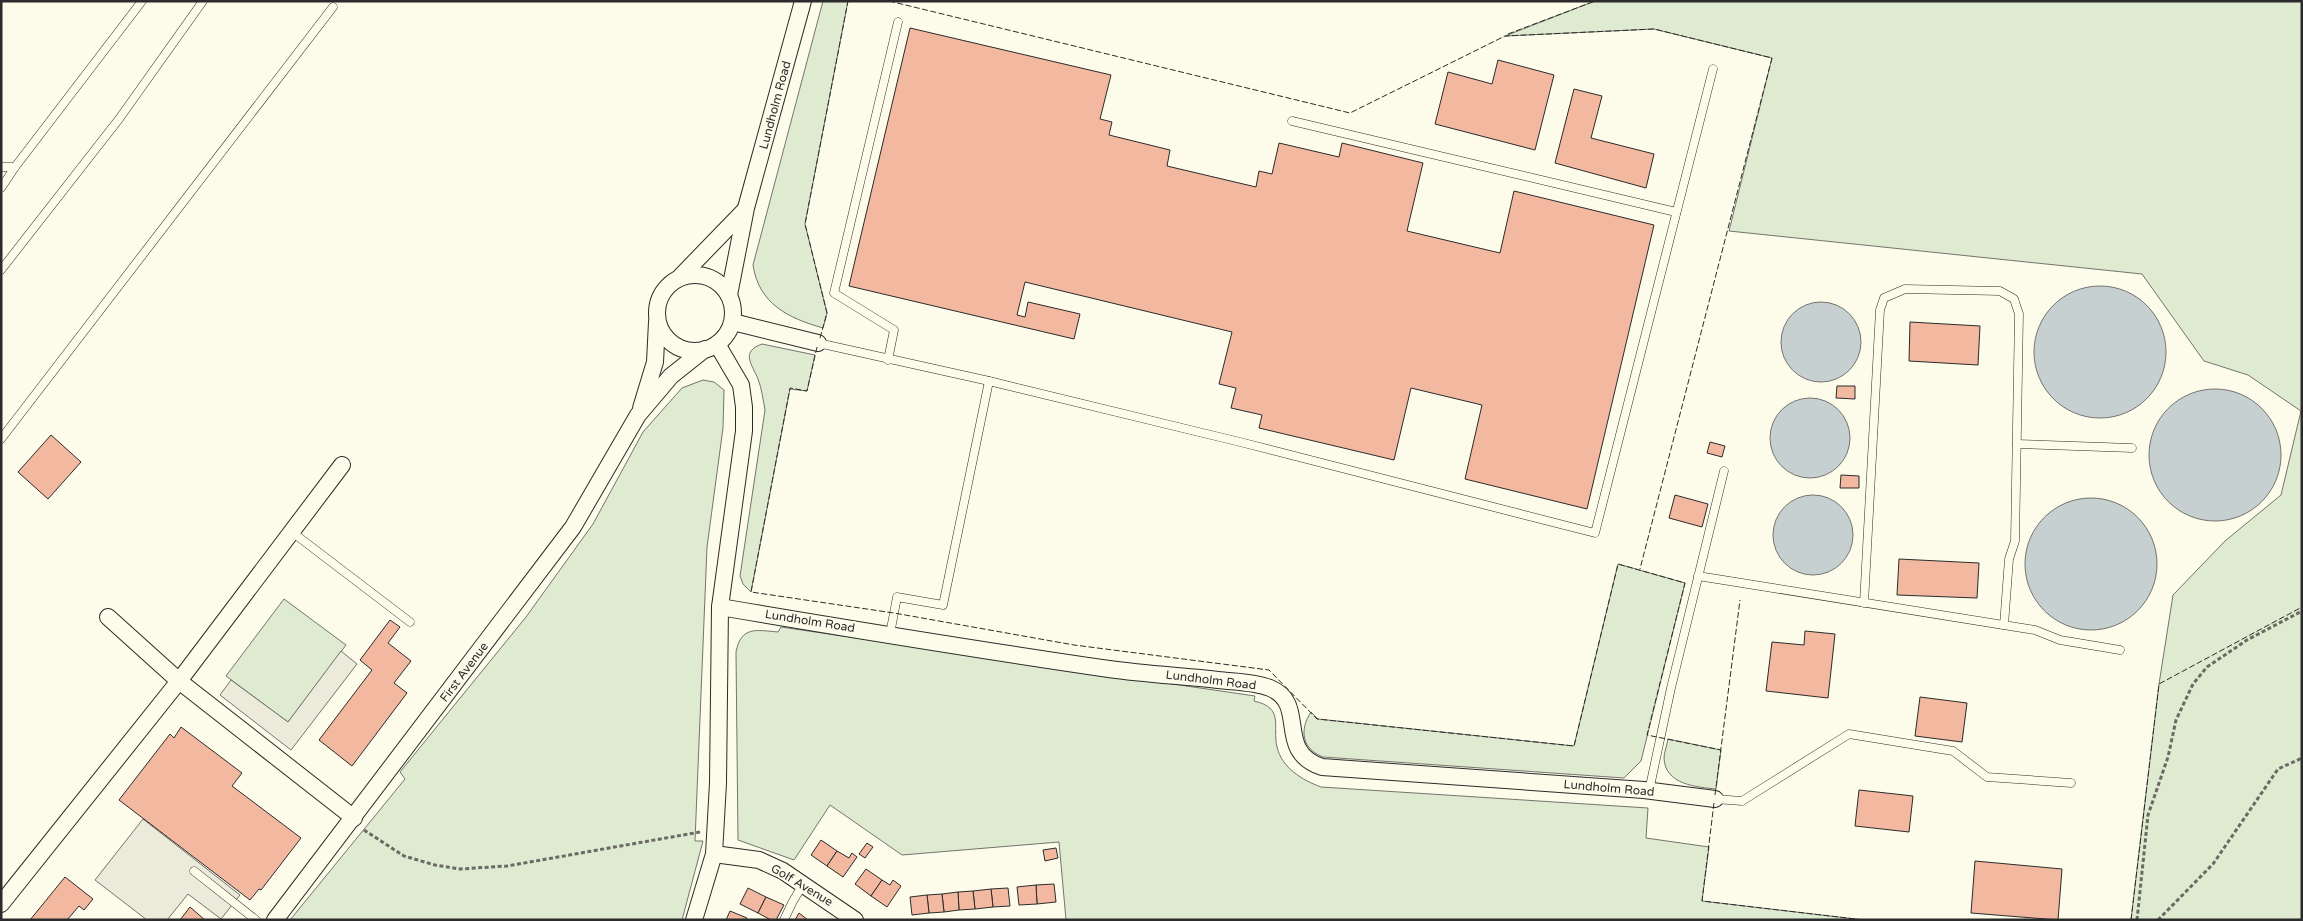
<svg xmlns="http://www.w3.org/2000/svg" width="2303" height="921" viewBox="0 0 2303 921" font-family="'Varela Round',sans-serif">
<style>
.green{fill:#deebd1;stroke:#74746e}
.parking{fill:#eceadb;stroke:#74746e}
.water{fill:#c7d0d0;stroke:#74746e}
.building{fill:#f2b8a0;stroke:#2b2b2b}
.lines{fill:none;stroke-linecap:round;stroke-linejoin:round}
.service-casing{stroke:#2b2b2b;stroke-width:9}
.minor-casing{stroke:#2b2b2b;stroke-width:18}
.path{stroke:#6a6964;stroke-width:3;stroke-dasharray:4 2.5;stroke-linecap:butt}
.service{stroke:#fdfbea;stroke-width:8}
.minor{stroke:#fdfbea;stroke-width:16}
.fence{stroke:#2b2b2b;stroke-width:1;stroke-dasharray:6 2.5;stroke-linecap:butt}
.labels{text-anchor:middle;stroke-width:4;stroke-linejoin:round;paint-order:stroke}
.street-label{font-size:12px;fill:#2b2b2b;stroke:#fdfbea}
</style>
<rect width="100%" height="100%" fill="#fdfbea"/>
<g class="green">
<path d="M 823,1 L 848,1 L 805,224 L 827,313 L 823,328 C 788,318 759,304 753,265 Z"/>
<polygon points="1595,1 2302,1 2302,920 2131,920 2159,684 2173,595 2225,541 2281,495 2301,411 2248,375 2204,361 2142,274 1729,231 1772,58 1654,29 1505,36"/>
<path d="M 762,344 L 815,355 L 807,391 L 790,389 L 751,592 L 743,584 L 740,576 L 765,410 C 763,400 762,389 758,379 C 752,364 740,352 762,344 Z"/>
<polygon points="703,380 714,382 724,390 723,428 707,547 695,841 703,841 682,920 290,920 405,779 400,772 526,617 593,524 643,432 682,388"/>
<path d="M 1618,564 L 1685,583 L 1641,761 L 1624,778 L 1323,757 C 1302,749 1299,730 1311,712 L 1318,719 L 1574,746 Z"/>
<polygon points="284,599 346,645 288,722 226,676"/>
<path d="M 781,627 L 1255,696 L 1254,701 C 1285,708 1272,726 1277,747 C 1282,768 1302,780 1321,787 L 1648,808 L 1646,838 L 1709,847 L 1702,901 L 1864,920 L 1066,920 L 1059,842 L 902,855 L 830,805 L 794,860 L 738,840 L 736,652 C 741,626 756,630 778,632 Z"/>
<path d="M 1668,739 L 1721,750 L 1716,789 C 1697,787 1665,785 1664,758 C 1664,753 1667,745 1668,739 Z"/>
</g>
<g class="parking">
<polygon points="341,651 357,664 291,750 220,695 231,680 288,722"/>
<polygon points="143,819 240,895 221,919 188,894 167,920 147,920 95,880"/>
</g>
<g class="water">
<circle cx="2100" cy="352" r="66"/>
<circle cx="1821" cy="342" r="40"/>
<circle cx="2215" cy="455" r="66"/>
<circle cx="1810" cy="438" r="40"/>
<circle cx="1813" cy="535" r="40"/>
<circle cx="2091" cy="564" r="66"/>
</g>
<g class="building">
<polygon points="910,28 1111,75 1100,119 1112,122 1109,135 1170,150 1167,166 1256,187 1259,171 1272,174 1279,143 1339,157 1342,143 1423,163 1407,231 1500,253 1514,191 1654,225 1587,509 1465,479 1482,405 1411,388 1394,460 1259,428 1262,415 1231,408 1236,388 1219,384 1232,332 1025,282 1017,315 1025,317 1028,302 1080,314 1074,339 849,286"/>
<polygon points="1498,60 1554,75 1535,150 1435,124 1448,72 1492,84"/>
<polygon points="1574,89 1602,96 1591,138 1654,154 1646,188 1555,163"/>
<polygon points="1910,322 1980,326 1978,365 1909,361"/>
<polygon points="1837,386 1855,386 1855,399 1836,398"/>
<polygon points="51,435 81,462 48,499 18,472"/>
<polygon points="1710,442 1725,446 1722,457 1707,453"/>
<polygon points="1841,475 1859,476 1859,488 1840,488"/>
<polygon points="1675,495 1708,504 1702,527 1669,518"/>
<polygon points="1899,559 1979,563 1977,598 1897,595"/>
<polygon points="390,620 400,627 388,643 411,661 394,683 407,693 352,766 319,740 372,670 360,660"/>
<polygon points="1805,631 1835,634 1828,698 1766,691 1772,642 1804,645"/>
<polygon points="1920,697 1967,703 1962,742 1915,736"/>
<polygon points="181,727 242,773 232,786 301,838 261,890 259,889 250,900 119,800 170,734 174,738"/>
<polygon points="1859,790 1913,796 1909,832 1855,826"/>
<polygon points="821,840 837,851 827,866 811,855"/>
<polygon points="867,843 873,847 865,858 859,854"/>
<polygon points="1056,848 1058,858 1045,861 1043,850"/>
<polygon points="837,851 849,858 852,853 857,857 843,877 827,866"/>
<polygon points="1975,861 2062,869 2058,920 1971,913"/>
<polygon points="866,869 882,880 871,896 855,884"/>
<polygon points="65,877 93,899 84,910 79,906 67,920 30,920"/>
<polygon points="882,880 890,885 893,880 901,886 887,907 871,896"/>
<polygon points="1054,884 1056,902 1037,904 1036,885"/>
<polygon points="1036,885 1037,904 1019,905 1017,887"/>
<polygon points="748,888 766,897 758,913 740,904"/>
<polygon points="1008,888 1010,906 993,907 991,889"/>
<polygon points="991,889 993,907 975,909 973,891"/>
<polygon points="973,891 975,909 959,910 958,892"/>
<polygon points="958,892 959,910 944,912 942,894"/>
<polygon points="942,894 944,912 929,913 927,895"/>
<polygon points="927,895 929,913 912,915 910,897"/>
<polygon points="766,897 784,905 776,920 771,920 758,913"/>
<polygon points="190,907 205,920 180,920"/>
<polygon points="730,911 747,918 746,920 726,920"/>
<polygon points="799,913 808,920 795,920"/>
</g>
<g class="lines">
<g class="service-casing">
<g id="service">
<polyline points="1292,121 1676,212"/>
<polyline points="1,167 15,167"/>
<polyline points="1,188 15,167 142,1"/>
<polyline points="1,270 119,119 203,1"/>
<polyline points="818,343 989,381 1240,442 1595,533 1713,69"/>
<polyline points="888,360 894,330 834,293 898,22"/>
<polyline points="1,439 333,7"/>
<polyline points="2017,444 2132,448"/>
<polyline points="292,532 410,622"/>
<polyline points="1698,576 2035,630 2060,640 2120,650"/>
<polyline points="1864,603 1880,310 1884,298 1905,289 2000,291 2014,299 2019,314 2015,541 2009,559 2004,625"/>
<polyline points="890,634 897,597 943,605 989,381"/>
<polyline points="1649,791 1671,688 1724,471"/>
<polyline points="1715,799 1742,801 1849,734 1953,751 1987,777 2071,783"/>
<polyline points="194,871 256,920"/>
<polyline points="784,920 792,903 803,884"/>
</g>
</g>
<g class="minor-casing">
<g id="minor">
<circle cx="695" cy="313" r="38"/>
<polyline points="681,276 744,211"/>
<polyline points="729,295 746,208 803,1"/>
<polyline points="733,322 818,343"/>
<polyline points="641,408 655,362 657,322"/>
<path d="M 720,607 C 850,629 979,650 1109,669 C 1145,674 1182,676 1218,680 C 1235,682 1255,682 1270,688 C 1309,704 1274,751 1322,767 L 1644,790 L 1715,799"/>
<polyline points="108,617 179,681 354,818"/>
<polyline points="714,854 759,860 783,871 855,920"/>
<polyline points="1,904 179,681 342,465"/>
<polyline points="275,920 573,527 638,415 671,376 705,349"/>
<polyline points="694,920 714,854 718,783 720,607 744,431 744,407 741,385 717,344"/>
</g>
</g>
<g class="path">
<polyline points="364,830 404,856 435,865 460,869 507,866 700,832"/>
<polyline points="2137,920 2148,815 2168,757 2176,720 2193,684 2207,667 2247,640 2302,611"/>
<polyline points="2158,920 2213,864 2278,769 2302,758"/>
</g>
<use href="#service" class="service"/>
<use href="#minor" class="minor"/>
<g class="fence">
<polyline points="889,1 1350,113 1505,36 1654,29 1772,58 1640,569"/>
<polyline points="1508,34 1595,1"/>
<polyline points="820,338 827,313 805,224 848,1"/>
<polyline points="817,347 807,391 790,388 751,592 894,613 1074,645 1269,670 1317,719 1574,746 1618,564 1685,583 1647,735 1721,750"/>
<polyline points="1715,795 1740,600"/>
<polyline points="1714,803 1702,901 1864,920"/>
<polyline points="2131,920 2159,684 2302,607"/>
</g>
</g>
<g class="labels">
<g class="street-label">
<text transform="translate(775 105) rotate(-75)" y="4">Lundholm Road</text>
<text transform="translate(810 621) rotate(9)" y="4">Lundholm Road</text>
<text transform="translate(464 672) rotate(-53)" y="4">First Avenue</text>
<text transform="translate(1211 680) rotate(7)" y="4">Lundholm Road</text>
<text transform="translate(1609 788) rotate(5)" y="4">Lundholm Road</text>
<text transform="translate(802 885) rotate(31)" y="4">Golf Avenue</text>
</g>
</g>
<rect width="2303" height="921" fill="none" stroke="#2b2b2b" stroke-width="5"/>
</svg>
